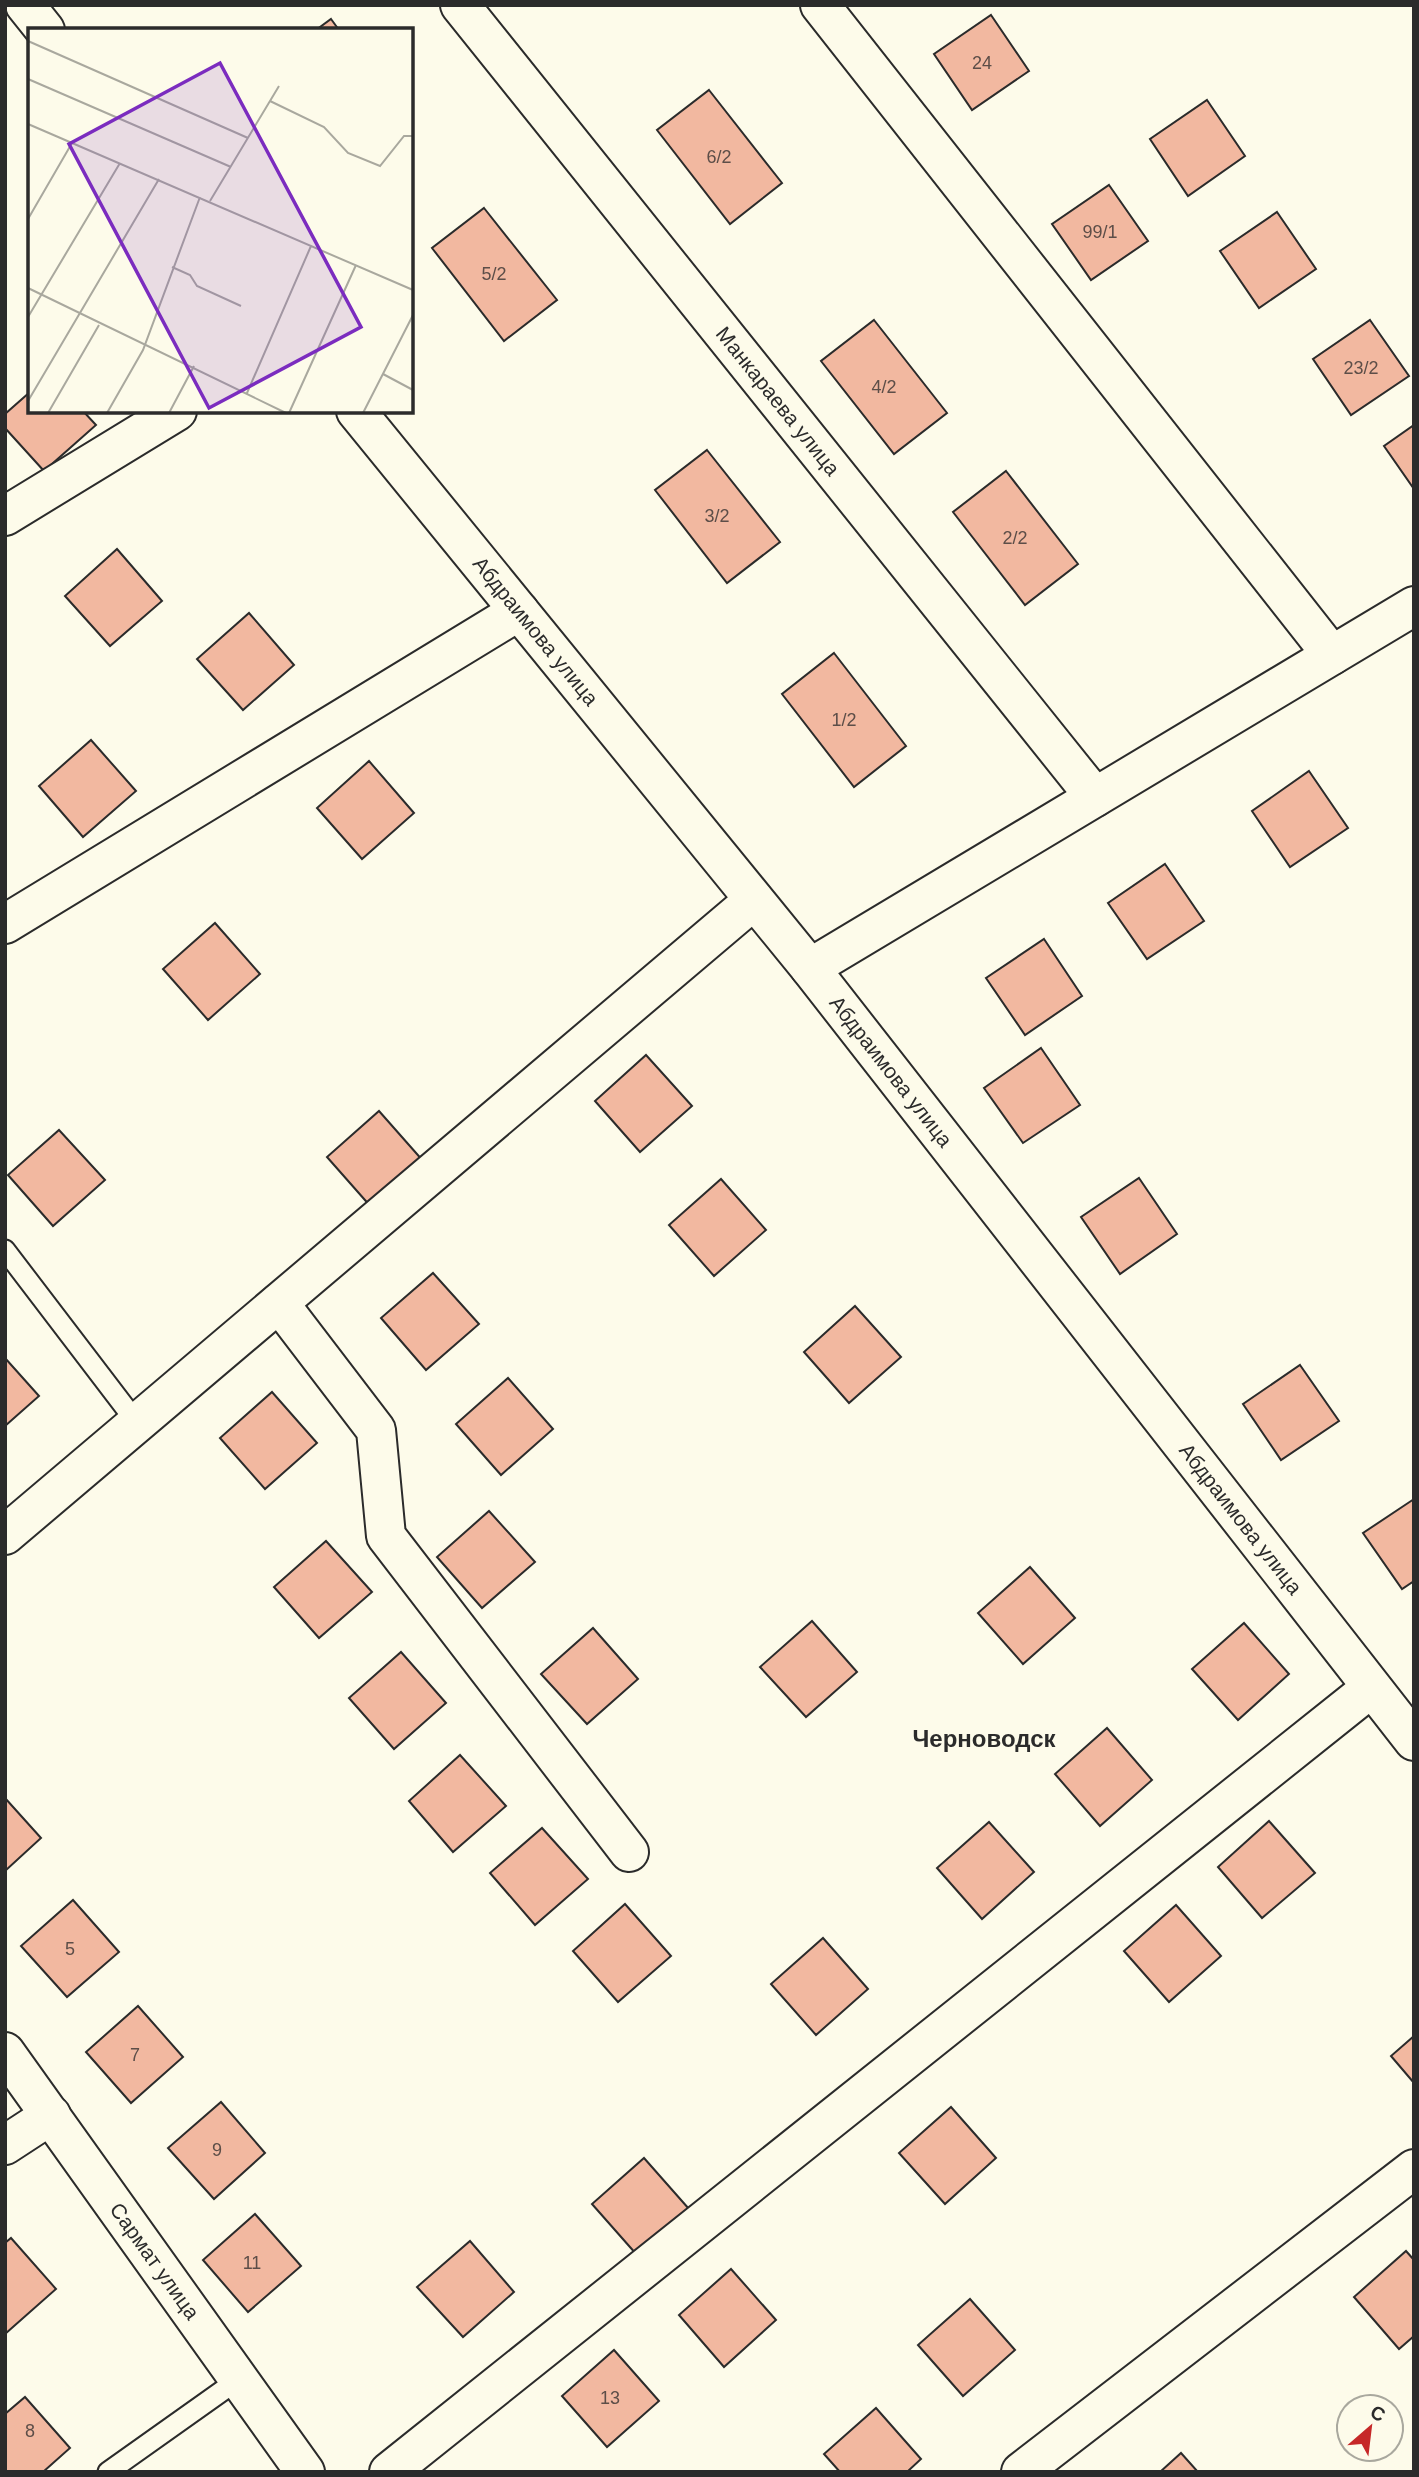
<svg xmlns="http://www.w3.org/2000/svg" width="1419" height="2477" viewBox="0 0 1419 2477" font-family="Arial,sans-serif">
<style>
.building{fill:#f2b8a0;stroke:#2b2b2b;stroke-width:2}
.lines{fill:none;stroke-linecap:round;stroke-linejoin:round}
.lane-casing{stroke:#2b2b2b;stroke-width:23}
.street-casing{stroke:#2b2b2b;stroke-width:42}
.lane{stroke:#fdfbea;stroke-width:19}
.street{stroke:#fdfbea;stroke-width:38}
.labels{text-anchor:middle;stroke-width:5;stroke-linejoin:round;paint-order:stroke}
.number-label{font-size:18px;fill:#5d4e48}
.street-label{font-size:21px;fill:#2b2b2b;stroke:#fdfbea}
.quarter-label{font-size:24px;font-weight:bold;fill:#2b2b2b;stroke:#fdfbea}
.inset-road{fill:none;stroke:#a9a89e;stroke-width:2}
.view{fill:#7b2cbf;fill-opacity:0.15;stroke:#7b2cbf;stroke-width:3.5}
.inset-edge{fill:none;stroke:#2b2b2b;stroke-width:3.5}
</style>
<rect width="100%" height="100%" fill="#fdfbea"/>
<g class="building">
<polygon points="991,15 1029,71 972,110 934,54"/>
<polygon points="331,19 339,30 316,30"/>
<polygon points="709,90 782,183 730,224 657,130"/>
<polygon points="1207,100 1245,156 1188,196 1150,139"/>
<polygon points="1109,185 1148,241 1091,280 1052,224"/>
<polygon points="484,208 557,300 504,341 432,248"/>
<polygon points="1277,212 1316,269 1259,308 1220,251"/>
<polygon points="874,320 947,413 894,454 821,361"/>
<polygon points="1370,320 1409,376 1351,415 1313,359"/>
<polygon points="30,392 30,411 83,411 96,425 44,471 5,428 5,414"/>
<polygon points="1414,425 1414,489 1384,446"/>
<polygon points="707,450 780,542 727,583 655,490"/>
<polygon points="1006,471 1078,564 1025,605 953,512"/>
<polygon points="117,549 162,601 110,646 65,596"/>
<polygon points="249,613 294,665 243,710 197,659"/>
<polygon points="834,653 906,746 854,787 782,694"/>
<polygon points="91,740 136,791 83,837 39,786"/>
<polygon points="369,761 414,813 362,859 317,808"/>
<polygon points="1309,771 1348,828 1290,867 1252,811"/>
<polygon points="1165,864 1204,921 1147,959 1108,903"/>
<polygon points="215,923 260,974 208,1020 163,969"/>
<polygon points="1044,939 1082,996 1025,1035 986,978"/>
<polygon points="1041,1048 1080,1105 1023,1143 984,1088"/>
<polygon points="646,1055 692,1106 640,1152 595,1101"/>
<polygon points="379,1111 424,1162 372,1208 327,1157"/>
<polygon points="59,1130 105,1180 53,1226 8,1175"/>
<polygon points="1139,1178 1177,1234 1120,1274 1081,1217"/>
<polygon points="721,1179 766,1230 714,1276 669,1225"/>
<polygon points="433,1273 479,1324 426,1370 381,1318"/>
<polygon points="855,1306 901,1357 849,1403 804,1352"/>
<polygon points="5,1358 39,1396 5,1426"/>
<polygon points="1300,1365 1339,1421 1281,1460 1243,1404"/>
<polygon points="508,1378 553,1429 501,1475 456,1424"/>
<polygon points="272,1392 317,1443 265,1489 220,1438"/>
<polygon points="1414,1499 1414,1581 1402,1589 1363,1533"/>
<polygon points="489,1511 535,1562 482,1608 437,1557"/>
<polygon points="326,1541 372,1592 319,1638 274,1587"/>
<polygon points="1030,1567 1075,1618 1023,1664 978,1613"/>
<polygon points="812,1621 857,1672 806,1717 760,1667"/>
<polygon points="1244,1623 1289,1674 1238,1720 1192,1669"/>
<polygon points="593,1628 638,1679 587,1724 541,1674"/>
<polygon points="401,1652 446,1703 394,1749 349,1698"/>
<polygon points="1107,1728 1152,1780 1100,1826 1055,1774"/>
<polygon points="460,1755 506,1806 453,1852 409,1801"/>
<polygon points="5,1798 41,1838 5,1871"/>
<polygon points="1269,1821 1315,1873 1262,1918 1218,1867"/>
<polygon points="989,1822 1034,1872 982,1919 937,1868"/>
<polygon points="542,1828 588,1879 535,1925 490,1873"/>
<polygon points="73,1900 119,1952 67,1997 21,1946"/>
<polygon points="625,1904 671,1956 618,2002 573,1951"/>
<polygon points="1176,1905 1221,1956 1169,2002 1124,1951"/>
<polygon points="823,1938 868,1989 816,2035 771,1984"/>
<polygon points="138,2006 183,2057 131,2103 86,2052"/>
<polygon points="1414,2036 1414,2083 1391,2056"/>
<polygon points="221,2102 265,2153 214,2199 168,2148"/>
<polygon points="951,2107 996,2158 945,2204 899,2153"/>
<polygon points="644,2158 689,2209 637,2255 592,2204"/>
<polygon points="255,2214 301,2266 248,2312 203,2260"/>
<polygon points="11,2238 56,2289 5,2334 5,2243"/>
<polygon points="470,2241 514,2292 463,2337 417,2287"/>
<polygon points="1406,2251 1414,2260 1414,2336 1399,2349 1354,2297"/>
<polygon points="731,2269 776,2320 724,2367 679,2315"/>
<polygon points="970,2299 1015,2350 963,2396 918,2345"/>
<polygon points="614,2350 659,2401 607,2447 562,2396"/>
<polygon points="25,2397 70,2448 43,2472 5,2472 5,2414"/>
<polygon points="876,2408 921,2459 907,2472 840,2472 824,2454"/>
<polygon points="1181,2453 1198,2472 1160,2472"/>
</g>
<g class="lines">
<g class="lane-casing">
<g id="lane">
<polyline points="5,1250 137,1423"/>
<polyline points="108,2472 239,2379"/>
</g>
</g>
<g class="street-casing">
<g id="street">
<polyline points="25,5 45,30"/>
<path id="s1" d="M 460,5 L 1095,797"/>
<polyline points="820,5 1332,655"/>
<path id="s2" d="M 356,411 L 810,968 L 1414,1741"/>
<polyline points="5,516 177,411"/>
<polyline points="5,924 519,611"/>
<polyline points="810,968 1414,606"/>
<polyline points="279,1303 376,1430 386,1536 629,1852"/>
<polyline points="5,1535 754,900"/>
<path id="s3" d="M 5,2052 L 305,2472"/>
<polyline points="5,2145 51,2115"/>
<polyline points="389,2472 1371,1688"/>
<polyline points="1021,2472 1414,2169"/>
</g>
</g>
<use href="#lane" class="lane"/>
<use href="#street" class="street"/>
</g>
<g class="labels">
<g class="number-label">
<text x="982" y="69">24</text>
<text x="719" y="163">6/2</text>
<text x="1100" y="238">99/1</text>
<text x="494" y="280">5/2</text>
<text x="1361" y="374">23/2</text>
<text x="884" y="393">4/2</text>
<text x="717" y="522">3/2</text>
<text x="1015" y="544">2/2</text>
<text x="844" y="726">1/2</text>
<text x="70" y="1955">5</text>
<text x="135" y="2061">7</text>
<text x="217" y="2156">9</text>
<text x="252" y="2269">11</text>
<text x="610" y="2404">13</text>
<text x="30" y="2437">8</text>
</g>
<g class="street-label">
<text dy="7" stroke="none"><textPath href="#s1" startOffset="508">Манкараева улица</textPath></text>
<text dy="7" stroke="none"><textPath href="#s2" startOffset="284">Абдраимова улица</textPath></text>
<text dy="7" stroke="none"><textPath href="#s2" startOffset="850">Абдраимова улица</textPath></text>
<text dy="7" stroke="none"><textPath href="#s2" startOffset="1418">Абдраимова улица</textPath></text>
<text dy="7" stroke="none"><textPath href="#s3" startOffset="257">Сармат улица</textPath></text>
</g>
<g class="quarter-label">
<text x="984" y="1747">Черноводск</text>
</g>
</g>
<g transform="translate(28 28)">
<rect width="385" height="385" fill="#fdfbea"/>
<path class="inset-road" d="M 0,13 L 220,110M 0,51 L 203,139M 242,73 L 296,99 L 320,125 L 352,138 L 376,108 L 385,108M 0,96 L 385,262M 182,173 L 251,58M 0,191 L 44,115M 144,239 L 162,247 L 169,258 L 213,278M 0,260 L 258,385M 0,289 L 92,135M 355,346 L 385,362M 219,365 L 283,218M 0,373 L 131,151M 20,385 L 71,297M 79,385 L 115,322 L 172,169M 141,385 L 166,338M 261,385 L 328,237M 335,385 L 385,287"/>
<path class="view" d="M 192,35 L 333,299 L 181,380 L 41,116 Z"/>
<rect width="385" height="385" class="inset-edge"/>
</g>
<rect width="1419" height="2477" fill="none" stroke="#2b2b2b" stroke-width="14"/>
<g transform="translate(1370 2428) rotate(28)"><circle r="33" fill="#fdfbea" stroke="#a9a89e" stroke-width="2"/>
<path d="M0-5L12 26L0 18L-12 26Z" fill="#c62828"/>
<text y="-10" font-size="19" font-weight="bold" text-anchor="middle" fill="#2b2b2b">С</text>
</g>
</svg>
